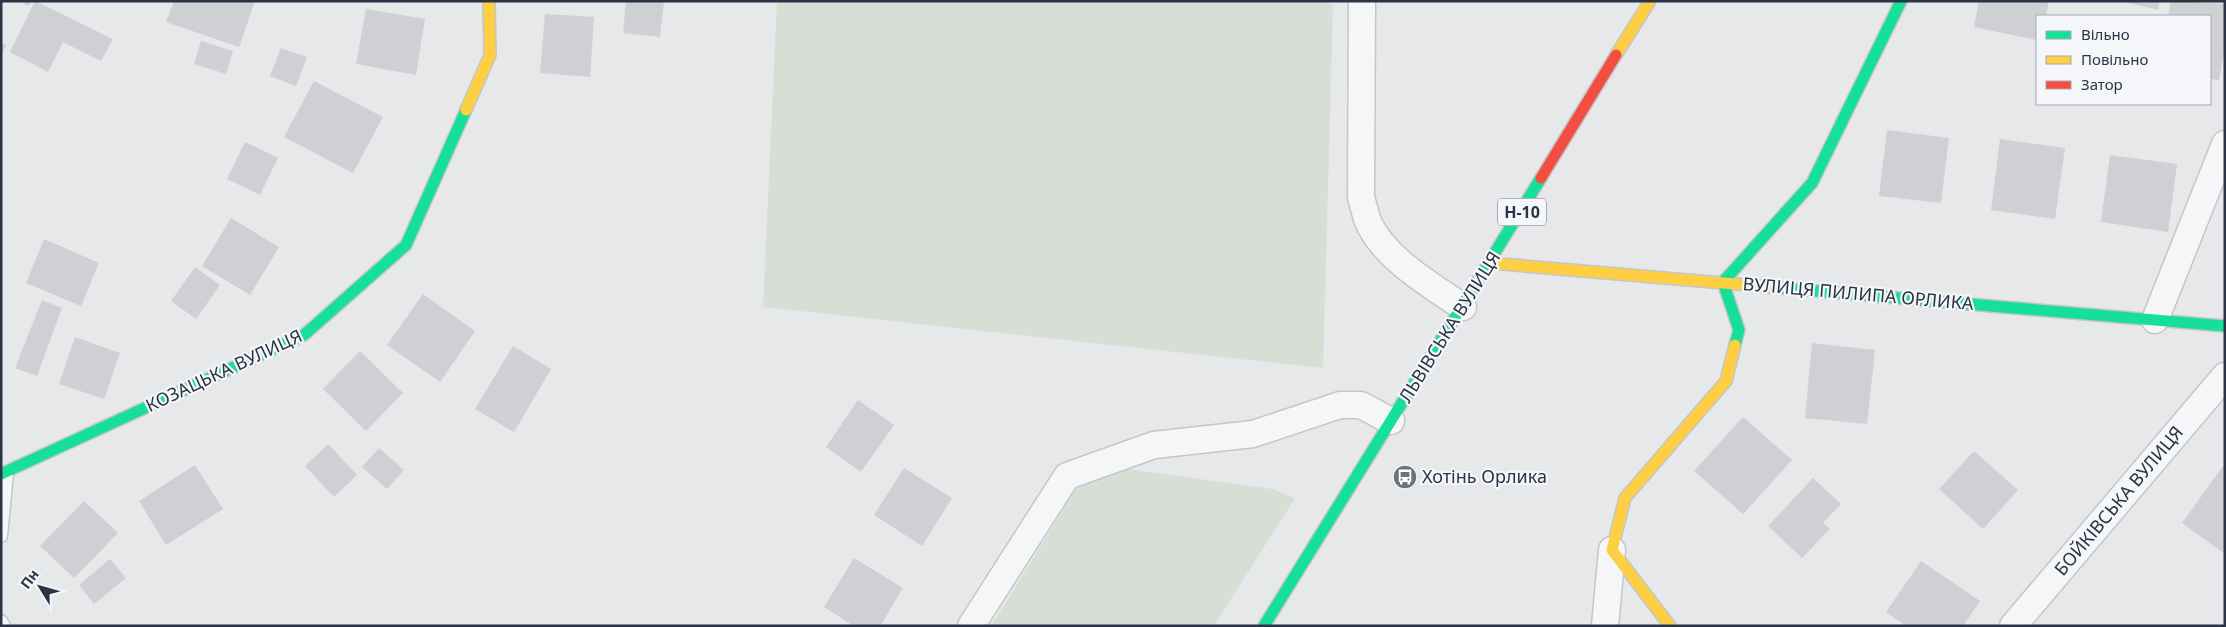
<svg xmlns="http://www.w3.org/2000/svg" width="2226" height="627" viewBox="0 0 2226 627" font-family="'Noto Sans',sans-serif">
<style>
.green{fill:#d6ded6}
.building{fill:#ced0d3}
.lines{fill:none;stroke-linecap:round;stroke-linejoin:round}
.lane-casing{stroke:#c4c6c8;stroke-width:15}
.street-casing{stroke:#c4c6c8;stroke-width:29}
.fast-casing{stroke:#c4c6c8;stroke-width:14}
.slow-casing{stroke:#c4c6c8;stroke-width:14}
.jam-casing{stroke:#c4c6c8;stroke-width:14}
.lane{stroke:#f5f6f7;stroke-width:12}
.street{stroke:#f5f6f7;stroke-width:26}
.fast{stroke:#16e098;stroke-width:11}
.slow{stroke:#ffcf43;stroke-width:11}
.jam{stroke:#f24e42;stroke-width:11}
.labels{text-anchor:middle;stroke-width:4.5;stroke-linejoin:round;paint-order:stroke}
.shield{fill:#f4f6f9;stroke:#676e7b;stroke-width:1}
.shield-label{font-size:16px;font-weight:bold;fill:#2b3445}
.street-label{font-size:18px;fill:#2b3445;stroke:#f4f6f9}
.poi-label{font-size:18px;fill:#2b3445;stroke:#f4f6f9;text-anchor:start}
</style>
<rect width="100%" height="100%" fill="#e6e8ea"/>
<g class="green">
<polygon points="777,1 1324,1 1333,5 1323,368 763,307"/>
<polygon points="1092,464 1272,489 1295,498 1214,626 991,626"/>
</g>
<g class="building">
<polygon points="19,1 31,1 29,6"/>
<polygon points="35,1 113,39 101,61 63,42 48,72 10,52"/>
<polygon points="174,1 255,1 239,47 166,22"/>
<polygon points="626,1 664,1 660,37 623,33"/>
<polygon points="1979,1 2049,1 2046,16 2037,16 2037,40 1974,27"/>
<polygon points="2121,1 2160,1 2158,10"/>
<polygon points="2171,1 2225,4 2225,45 2219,80 2210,79 2210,16 2168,16"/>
<polygon points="366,9 425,19 416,75 356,64"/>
<polygon points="545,14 594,17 590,77 540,73"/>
<polygon points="201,41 233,51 226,74 194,64"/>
<polygon points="1,43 6,45 1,55"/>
<polygon points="281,48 307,57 296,86 270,76"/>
<polygon points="314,81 383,117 353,173 284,137"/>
<polygon points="1887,130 1949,138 1941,203 1879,196"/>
<polygon points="2000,139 2065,148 2055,219 1991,210"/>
<polygon points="245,142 278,158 260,195 227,179"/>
<polygon points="2110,155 2177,164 2168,232 2101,222"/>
<polygon points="231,218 279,247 250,295 202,266"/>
<polygon points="44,239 99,263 81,306 26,283"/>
<polygon points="195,267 220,285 196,319 171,301"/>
<polygon points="423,294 475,331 440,382 387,345"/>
<polygon points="42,300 62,308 37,376 15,368"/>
<polygon points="75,337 120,353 104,399 59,384"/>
<polygon points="1812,343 1875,350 1867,424 1805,418"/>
<polygon points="513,346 551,369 514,432 475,409"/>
<polygon points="360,351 403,393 366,431 323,389"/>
<polygon points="858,400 894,425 861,472 826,447"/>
<polygon points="1743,417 1792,460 1743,514 1694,471"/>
<polygon points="328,444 357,475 334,497 305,466"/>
<polygon points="379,448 404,470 387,489 362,467"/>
<polygon points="1974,451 2018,490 1983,529 1939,489"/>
<polygon points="195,465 223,509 166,545 139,501"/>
<polygon points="2223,466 2225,467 2225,554 2182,523"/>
<polygon points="904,468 952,498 922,546 874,515"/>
<polygon points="1813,478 1841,504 1823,523 1830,529 1802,558 1768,526"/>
<polygon points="84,501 118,533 74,578 40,546"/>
<polygon points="854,558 903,588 880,626 854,626 824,607"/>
<polygon points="110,559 126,578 94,604 79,585"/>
<polygon points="1921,561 1980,601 1963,626 1906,626 1886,612"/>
</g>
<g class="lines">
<g class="lane-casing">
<g id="lane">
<polyline points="1,536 7,473"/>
<polyline points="1,621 4,626"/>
</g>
</g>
<g class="street-casing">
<g id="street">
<path d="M 1362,1 L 1361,197 C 1363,204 1365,212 1367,219 C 1382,257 1430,285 1463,307"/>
<polyline points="2155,320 2225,144"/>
<polyline points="971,626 1067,476 1154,445 1253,434 1340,405 1361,405 1391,421"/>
<polyline points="1605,626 1612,550"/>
<polyline points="2013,626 2225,376"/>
</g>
</g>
<g class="fast-casing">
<g id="fast">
<polyline points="1770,287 2225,326"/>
<polyline points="1735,345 1739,330 1723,282 1812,183 1901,1"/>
<polyline points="1,474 304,335 406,245 466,110"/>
<polyline points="1264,626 1541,178"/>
</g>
</g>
<g class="slow-casing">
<g id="slow">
<polyline points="1616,55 1650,1"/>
<polyline points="466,110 490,55 489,1"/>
<polyline points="1490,263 1770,287"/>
<polyline points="1670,626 1612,550 1625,498 1726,381 1735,345"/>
</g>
</g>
<g class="jam-casing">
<polyline id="jam" points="1541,178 1616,55"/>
</g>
<use href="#lane" class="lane"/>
<use href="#street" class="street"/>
<use href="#fast" class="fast"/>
<use href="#slow" class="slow"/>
<use href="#jam" class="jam"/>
</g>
<defs>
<g id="bus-disc" transform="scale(1.25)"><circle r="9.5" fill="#6c737f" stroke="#f4f6f9"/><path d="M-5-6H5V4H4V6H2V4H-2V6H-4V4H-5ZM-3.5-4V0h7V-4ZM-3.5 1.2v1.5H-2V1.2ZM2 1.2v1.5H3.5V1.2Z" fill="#fff"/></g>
</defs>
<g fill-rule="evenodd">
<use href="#bus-disc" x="1405" y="477"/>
</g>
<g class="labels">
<rect class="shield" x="1498" y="198.5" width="48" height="27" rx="4"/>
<g class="shield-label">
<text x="1522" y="218">Н-10</text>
</g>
<g class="street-label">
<text transform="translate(1858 294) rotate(5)" y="6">ВУЛИЦЯ ПИЛИПА ОРЛИКА</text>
<text transform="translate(1450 327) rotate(-58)" y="6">ЛЬВІВСЬКА ВУЛИЦЯ</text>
<text transform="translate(224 371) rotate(-25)" y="6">КОЗАЦЬКА ВУЛИЦЯ</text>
<text transform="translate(2119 501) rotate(-50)" y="6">БОЙКІВСЬКА ВУЛИЦЯ</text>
</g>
<g class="poi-label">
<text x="1422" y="483">Хотінь Орлика</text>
</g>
</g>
<rect width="2226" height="627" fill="none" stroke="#2b3445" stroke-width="5"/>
<rect x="2036" y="15" width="175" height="90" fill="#f4f6f9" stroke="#a4a8b1"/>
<rect x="2046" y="31" width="25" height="8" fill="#16e098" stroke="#a4a8b1"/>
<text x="2081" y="40" font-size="15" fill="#2b3445">Вільно</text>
<rect x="2046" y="56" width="25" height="8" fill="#ffcf43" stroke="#a4a8b1"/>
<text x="2081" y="65" font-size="15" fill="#2b3445">Повільно</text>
<rect x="2046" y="81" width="25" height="8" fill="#f24e42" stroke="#a4a8b1"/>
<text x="2081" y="90" font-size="15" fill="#2b3445">Затор</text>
<g transform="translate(40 587) rotate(307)" stroke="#f4f6f9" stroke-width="4" paint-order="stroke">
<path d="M0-4L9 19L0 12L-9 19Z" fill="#2b3445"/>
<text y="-8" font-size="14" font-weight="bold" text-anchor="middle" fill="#2b3445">Пн</text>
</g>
</svg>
